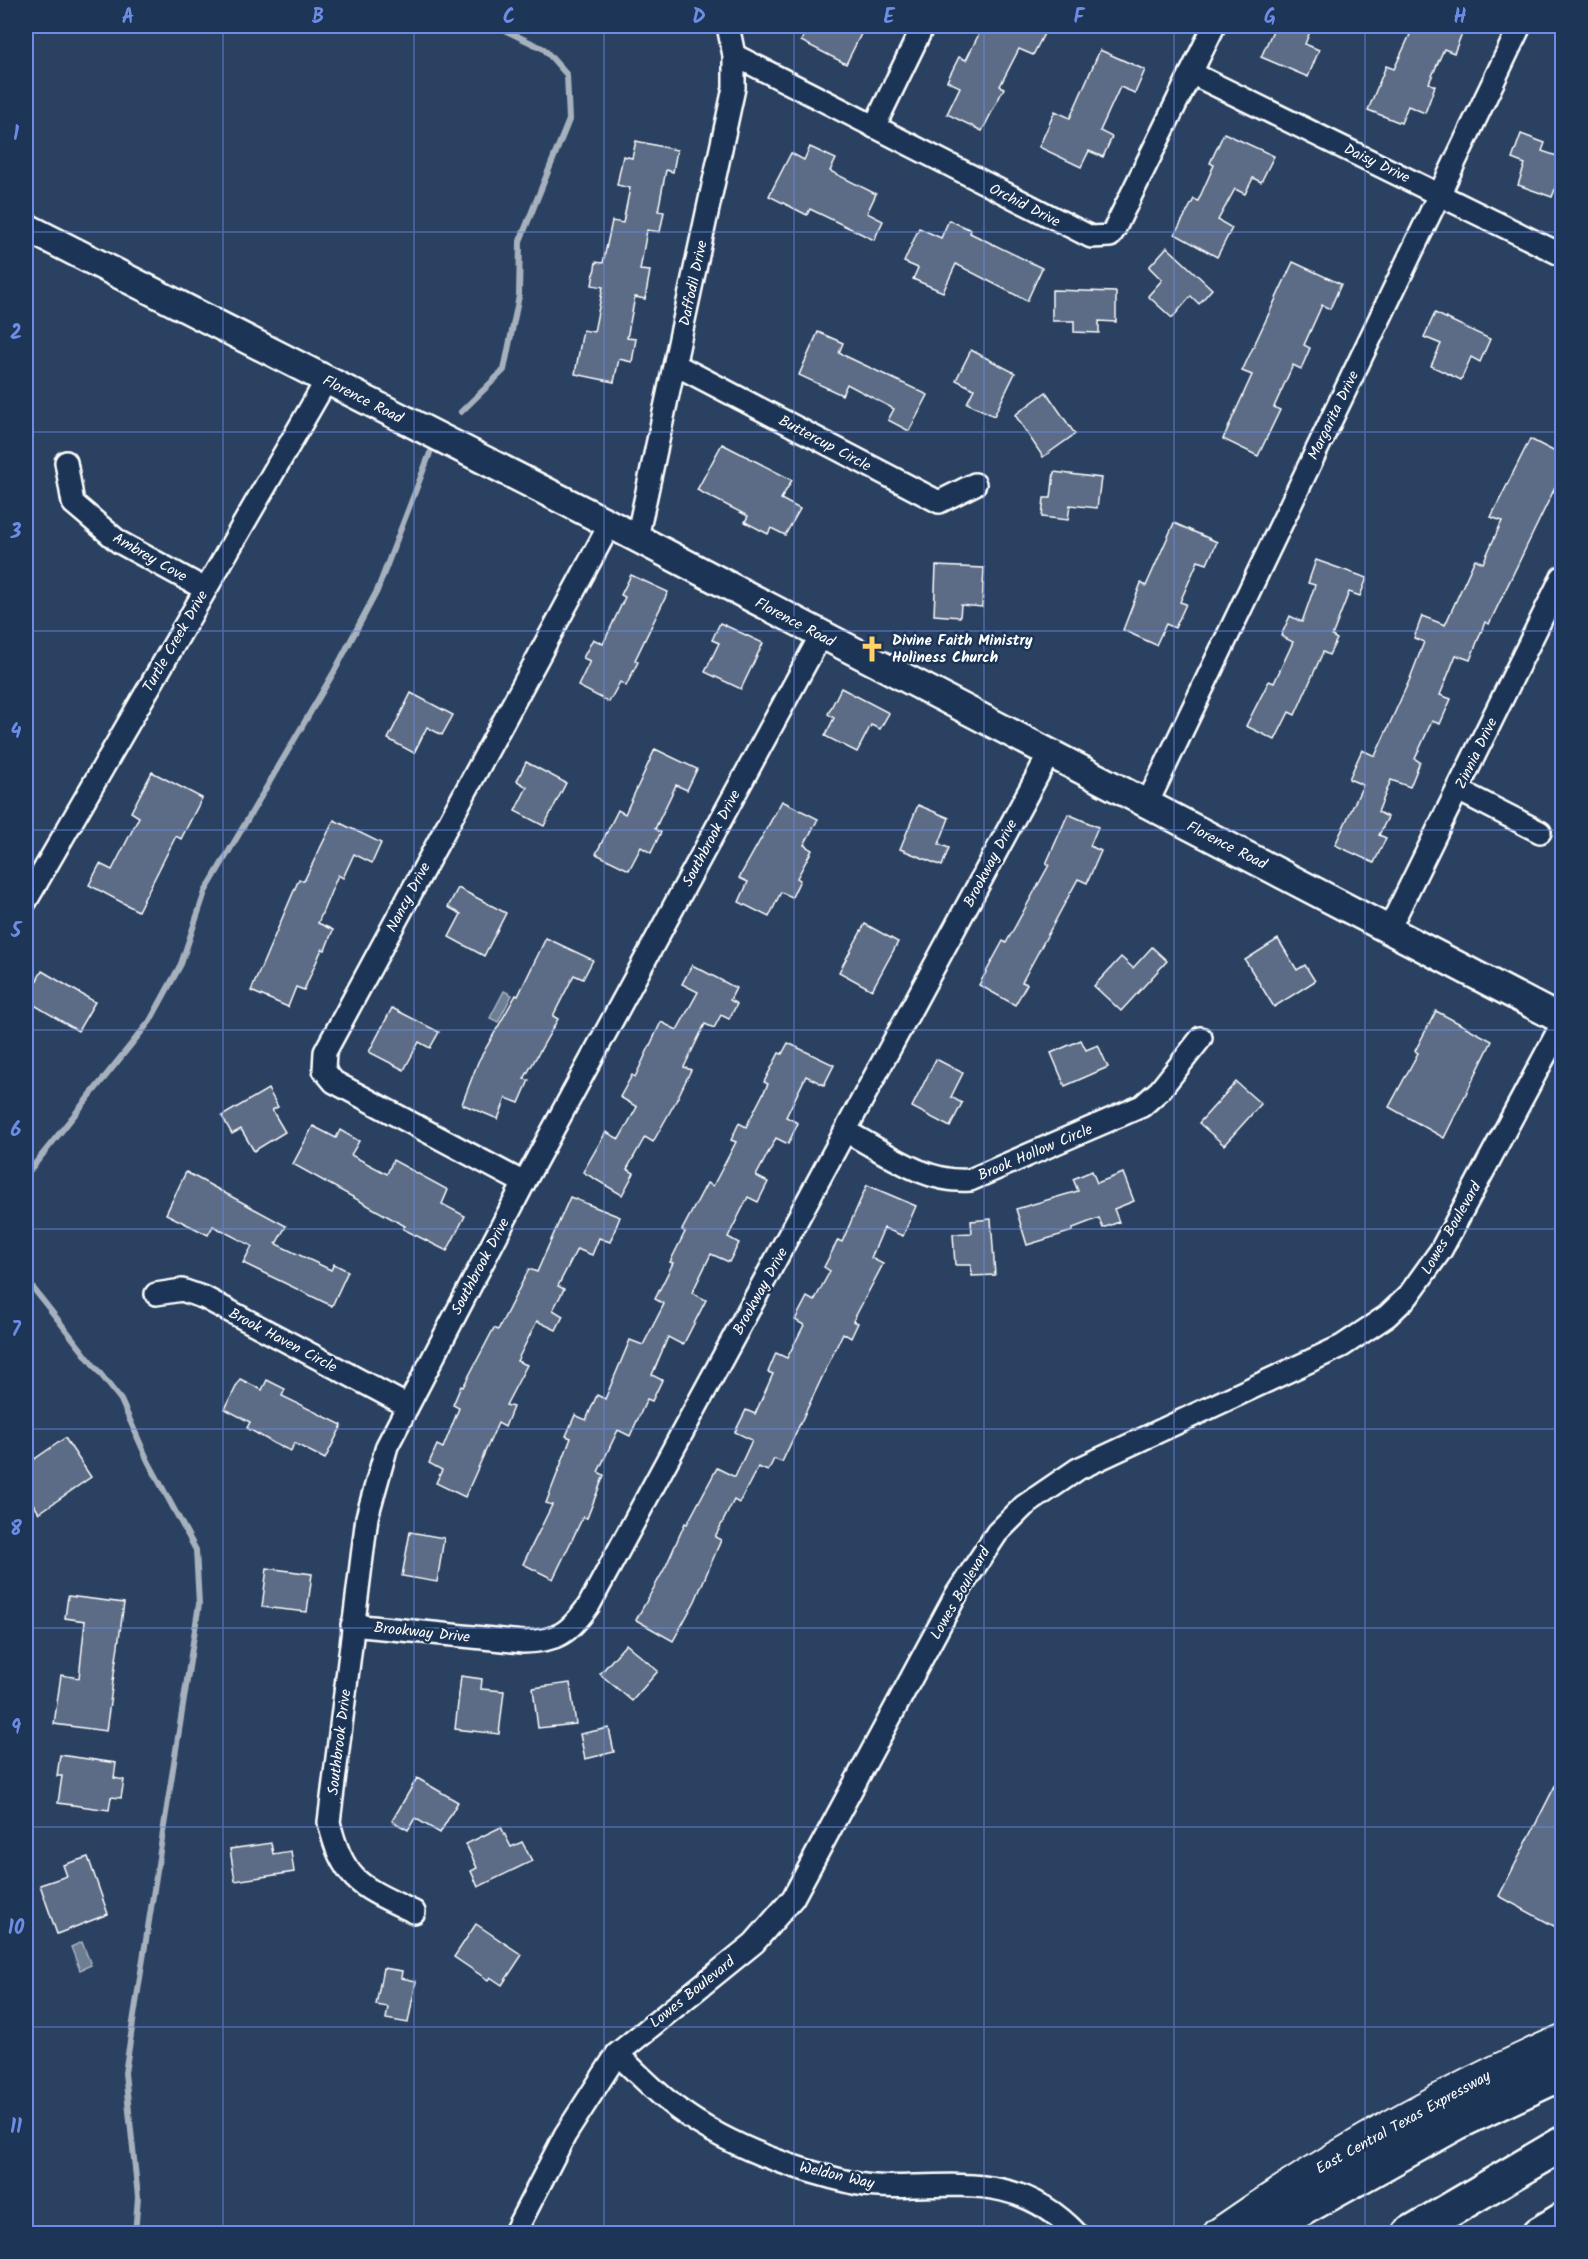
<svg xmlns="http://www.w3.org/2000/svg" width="1588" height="2259" viewBox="0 0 1588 2259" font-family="Kalam,sans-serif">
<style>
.water{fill:#6d7d92;stroke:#a7b1be;stroke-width:1.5}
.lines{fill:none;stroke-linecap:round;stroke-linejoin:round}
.stream{stroke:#a7b1be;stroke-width:6}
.building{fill:#5b6c86;stroke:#fff;stroke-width:1.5}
.minor-casing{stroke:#fff;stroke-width:26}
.tertiary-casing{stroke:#fff;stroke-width:32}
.secondary-casing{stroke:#fff;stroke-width:34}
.motorway-casing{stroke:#fff;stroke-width:38}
.minor{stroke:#1d3557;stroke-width:21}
.tertiary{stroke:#1d3557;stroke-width:27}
.secondary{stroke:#1d3557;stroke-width:30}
.motorway{stroke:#1d3557;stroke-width:33}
.grid{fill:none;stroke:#6c8ce6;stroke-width:1.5;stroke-opacity:0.55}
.labels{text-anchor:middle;stroke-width:5;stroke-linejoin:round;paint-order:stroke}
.street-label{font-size:15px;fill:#fff;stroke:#1d3557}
.poi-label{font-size:15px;font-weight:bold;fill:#fff;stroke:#1d3557;text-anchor:start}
.neatline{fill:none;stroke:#6c8ce6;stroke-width:2}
.grid-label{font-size:20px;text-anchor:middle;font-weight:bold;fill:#6c8ce6}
</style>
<rect width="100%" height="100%" fill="#2a4161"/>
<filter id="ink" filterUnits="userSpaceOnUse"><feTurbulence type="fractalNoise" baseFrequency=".0167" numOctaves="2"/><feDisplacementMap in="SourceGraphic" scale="12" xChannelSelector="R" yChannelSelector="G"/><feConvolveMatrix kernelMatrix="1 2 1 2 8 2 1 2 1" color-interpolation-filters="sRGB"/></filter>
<g filter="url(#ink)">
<g class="water">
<polygon points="504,991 512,995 498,1022 490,1018"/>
<polygon points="82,1942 91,1965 80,1970 71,1947"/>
</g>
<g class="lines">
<g class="stream">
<polyline points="461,412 504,370 519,296 520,241 569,120 567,75 544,49 496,26"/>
<polyline points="26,1175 150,1021 181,964 205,892 334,672 377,591 430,453"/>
<polyline points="26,1279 121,1400 148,1461 196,1550 199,1604 125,2073 138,2197 135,2234"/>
</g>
</g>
<g class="building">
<polygon points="809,26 865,26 846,64 801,41"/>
<polygon points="983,26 1048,26 1033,55 1019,49 1000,86 1004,88 982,131 947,114 960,87 947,81 959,57 966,60"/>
<polygon points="1275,26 1301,26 1311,29 1305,44 1319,50 1308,77 1261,57"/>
<polygon points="1414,26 1465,26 1454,53 1444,49 1429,83 1435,86 1425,113 1408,106 1401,123 1368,110 1386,66 1394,69"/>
<polygon points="1100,50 1145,70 1135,93 1120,87 1100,131 1112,137 1103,157 1089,151 1081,167 1039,147 1055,111 1070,118"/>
<polygon points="1224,133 1274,156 1261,182 1253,178 1245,194 1235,189 1218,220 1232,228 1217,257 1175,234 1194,199 1198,201 1214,165 1210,163"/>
<polygon points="1521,134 1545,143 1542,151 1563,158 1563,169 1552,197 1518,185 1525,164 1512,159"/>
<polygon points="636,141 677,150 673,172 666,170 658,211 664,212 660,232 647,230 640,270 650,271 645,299 635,297 627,338 636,339 632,362 619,359 614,382 575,374 583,330 594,332 603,287 592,285 596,262 603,263 612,221 623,223 630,188 617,185 623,156 632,158"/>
<polygon points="810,147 836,159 830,171 876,194 867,213 883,221 874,240 810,209 807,215 769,196 791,153 804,160"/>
<polygon points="949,220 971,230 970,233 1042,268 1027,301 956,264 943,292 913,279 918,268 904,262 919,228 941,238"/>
<polygon points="1167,247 1212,289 1199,304 1191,296 1172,318 1148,296 1162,280 1149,267"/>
<polygon points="1293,262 1341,284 1330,309 1322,305 1304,345 1310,348 1301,369 1293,365 1274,407 1280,410 1258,456 1223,439 1252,375 1242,371"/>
<polygon points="1052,290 1116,292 1116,322 1099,321 1099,333 1074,332 1074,321 1052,321"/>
<polygon points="1435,313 1490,339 1480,362 1471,357 1461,380 1431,366 1441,344 1424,337"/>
<polygon points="818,332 843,343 839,353 928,395 909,431 888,420 894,409 847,384 842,395 799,375"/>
<polygon points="971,350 1015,373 994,416 967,403 974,389 956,380"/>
<polygon points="1046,392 1075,434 1043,457 1015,415"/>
<polygon points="1530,439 1563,456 1563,471 1489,624 1485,622 1470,660 1456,655 1440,695 1451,699 1440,724 1432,721 1415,759 1420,762 1410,787 1391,780 1378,812 1388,817 1379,835 1386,838 1374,863 1335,845 1363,785 1349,779 1362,750 1375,756 1409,681 1424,642 1414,638 1422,616 1445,625 1475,559 1483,563 1502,521 1491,517"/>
<polygon points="722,444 792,480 781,499 800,509 785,535 771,528 768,534 745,522 748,516 697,490"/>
<polygon points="1054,472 1101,478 1097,508 1070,505 1068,520 1042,517 1044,498 1051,498"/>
<polygon points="1174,523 1217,542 1207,564 1198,561 1180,602 1186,604 1175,628 1166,624 1156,645 1123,630 1141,583 1146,586"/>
<polygon points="1316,560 1367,578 1360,596 1349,592 1332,636 1337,639 1329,655 1323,652 1295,715 1289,712 1275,740 1246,726 1269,681 1274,683 1293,642 1281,636 1290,616 1302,622 1315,585 1308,583"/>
<polygon points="936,566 984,568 982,607 961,605 960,617 934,615"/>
<polygon points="631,575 668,592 635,660 638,662 626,686 620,682 609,702 578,686 590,661 583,658 593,639 603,644 625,597 621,595"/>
<polygon points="720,623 763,643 741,689 705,672 719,643 712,640"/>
<polygon points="841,688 889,713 880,729 871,725 857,752 825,736 834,718 828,714"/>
<polygon points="411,693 453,715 442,735 427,727 414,753 388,739"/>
<polygon points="655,749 697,769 687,790 676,785 655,829 661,832 651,853 641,847 629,870 596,854 618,810 625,814"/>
<polygon points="526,762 566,783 544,826 515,811 527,787 517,781"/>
<polygon points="152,772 202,798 181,839 176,836 138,911 89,885 100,864 112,870 139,817 131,812"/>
<polygon points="782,801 818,819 804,845 812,850 797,878 800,880 792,897 781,892 769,917 739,902 748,882 739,878"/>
<polygon points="918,805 949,818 939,844 949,848 942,866 900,849"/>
<polygon points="1068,814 1098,827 1090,846 1101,851 1087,883 1078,879 1022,982 1027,984 1015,1005 979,985 1003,941 1006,943 1049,865 1046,864"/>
<polygon points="334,820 381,843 372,863 354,854 343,878 338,875 318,923 333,930 325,950 322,949 304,990 296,987 288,1007 251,991 299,879 304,881"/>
<polygon points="458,888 506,913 484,956 449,937 461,914 448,907"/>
<polygon points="865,924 898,942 872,990 839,972"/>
<polygon points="546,938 593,960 583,979 574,975 553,1016 558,1019 524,1079 529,1080 519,1103 506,1098 498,1119 462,1104 478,1062 516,995 518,996"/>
<polygon points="1278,939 1297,970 1305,965 1315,981 1274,1007 1245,960"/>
<polygon points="1152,947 1167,961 1121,1011 1094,986 1121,957 1133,968"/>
<polygon points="692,965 736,988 730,1000 737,1004 729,1019 721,1015 714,1028 705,1024 684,1067 691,1070 676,1101 653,1142 645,1137 627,1169 634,1173 622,1195 583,1172 606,1132 619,1139 637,1107 620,1097 632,1075 635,1077 661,1022 677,1030 698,992 682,984"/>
<polygon points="42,971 95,1002 78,1031 26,1000"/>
<polygon points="392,1008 439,1032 430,1048 419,1042 404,1070 369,1052"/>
<polygon points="1436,1011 1492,1041 1444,1138 1389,1107 1418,1053 1415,1051"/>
<polygon points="1081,1040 1086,1050 1098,1045 1108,1067 1065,1086 1051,1053"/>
<polygon points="788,1043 834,1065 824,1085 806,1076 786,1117 798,1123 788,1144 776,1138 756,1176 768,1182 758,1202 748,1197 728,1237 739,1243 729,1262 711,1254 692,1293 706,1300 683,1345 668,1337 652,1375 662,1380 652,1401 647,1399 630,1436 618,1430 598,1472 604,1475 587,1518 583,1517 553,1579 523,1564 552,1505 546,1503 571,1438 566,1436 575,1415 586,1420 597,1395 605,1399 630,1340 643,1345 664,1304 655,1299 673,1263 670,1262 685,1232 682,1230 707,1183 713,1186 736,1142 731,1140 739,1123 746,1127 768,1084 764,1082 779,1053 782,1054"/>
<polygon points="936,1059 963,1073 951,1097 962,1103 950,1127 912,1107"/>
<polygon points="1236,1082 1261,1104 1224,1145 1199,1123"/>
<polygon points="268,1089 278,1107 272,1110 285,1132 254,1151 241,1129 232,1134 222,1116"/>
<polygon points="313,1126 336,1138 340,1130 359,1141 351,1155 387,1174 393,1160 448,1190 442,1204 465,1216 447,1251 403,1229 405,1226 293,1164"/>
<polygon points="1092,1171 1097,1183 1123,1173 1134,1201 1114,1209 1119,1222 1103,1228 1099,1218 1073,1228 1073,1231 1027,1245 1016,1209 1078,1191 1073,1179"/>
<polygon points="186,1172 286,1226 276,1244 331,1270 334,1264 348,1271 332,1306 243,1263 252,1246 213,1226 208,1235 166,1214"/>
<polygon points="867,1185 916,1206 903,1236 884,1228 871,1258 883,1264 853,1321 858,1323 851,1338 843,1333 782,1462 774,1459 768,1471 758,1467 739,1503 734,1500 715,1537 721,1540 695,1601 673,1641 636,1620 666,1566 685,1523 687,1524 717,1468 735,1477 752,1440 735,1432 746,1410 755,1414 773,1374 768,1372 776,1353 787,1358 804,1325 795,1320 807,1297 814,1301 830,1271 824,1267 838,1240 842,1242"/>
<polygon points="570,1197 620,1217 610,1242 599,1238 592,1255 577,1249 558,1286 564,1289 553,1310 563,1316 556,1330 537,1321 517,1361 527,1365 506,1405 513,1407 505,1427 498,1423 465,1497 436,1483 442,1470 429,1463 437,1445 443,1448 459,1408 453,1405 461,1386 463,1387 494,1328 498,1330 529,1269 537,1272"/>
<polygon points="991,1219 995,1275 972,1276 971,1265 955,1265 953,1234 972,1233 971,1221"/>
<polygon points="240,1379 262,1390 267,1380 285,1389 282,1396 342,1425 325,1459 294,1443 291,1451 275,1444 247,1428 250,1422 225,1409"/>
<polygon points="65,1438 91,1477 39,1513 26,1493 26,1465"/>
<polygon points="410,1532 444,1538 437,1582 402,1576"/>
<polygon points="267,1568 312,1574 307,1612 262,1607"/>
<polygon points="68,1596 124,1603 106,1731 54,1724 61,1675 79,1678 85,1621 65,1618"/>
<polygon points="626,1644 658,1671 632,1701 600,1674"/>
<polygon points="461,1676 482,1679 481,1689 504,1691 499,1734 455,1729"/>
<polygon points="570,1683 576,1724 538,1728 533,1688"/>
<polygon points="609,1728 614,1752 585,1759 580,1734"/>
<polygon points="60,1755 116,1763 114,1778 124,1780 121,1798 111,1797 109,1810 58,1803 62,1776 57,1776"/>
<polygon points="1563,1770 1563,1931 1499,1896"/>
<polygon points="417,1778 458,1802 440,1833 415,1818 408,1830 392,1821"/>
<polygon points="501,1827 511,1847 522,1842 532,1861 478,1887 471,1871 477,1868 466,1844"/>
<polygon points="271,1843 273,1854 291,1851 294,1872 235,1881 230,1849"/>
<polygon points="88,1857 108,1914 57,1934 40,1885 67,1876 63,1865"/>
<polygon points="476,1924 522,1955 502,1985 490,1977 488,1980 454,1957"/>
<polygon points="383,1968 402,1971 401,1978 416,1981 408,2023 386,2019 388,2007 376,2005"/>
</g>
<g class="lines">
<g class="minor-casing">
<g id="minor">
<polyline points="734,55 1091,237 1110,236 1114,230 1214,26"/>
<polyline points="1191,73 1562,255"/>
<polyline points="874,127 923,26"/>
<polyline points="676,365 939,502 975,484"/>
<polyline points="66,462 73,503 119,542 205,589"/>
<polyline points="637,538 734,88 734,55 728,26"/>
<polyline points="1458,790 1540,832"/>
<polyline points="1147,804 1520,26"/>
<polyline points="26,901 326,381"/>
<polyline points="1389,929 1562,577"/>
<path d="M 847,1132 C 885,1152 926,1184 970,1180 L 1142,1106 L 1160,1090 L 1201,1038"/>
<polyline points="524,1183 334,1082 324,1070 325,1052 610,524"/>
<polyline points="156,1294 182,1290 205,1298 406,1405"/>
<path d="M 352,1625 L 523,1642 C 558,1641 569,1633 589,1605 L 1049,754"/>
<path d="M 414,1912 C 362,1887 343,1882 329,1822 L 367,1517 L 387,1446 L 524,1183 L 821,635"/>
<path d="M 617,2054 C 637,2072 656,2093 678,2109 C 729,2147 796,2170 858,2184 C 876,2187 895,2187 913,2186 C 979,2184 1028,2182 1077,2234"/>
<polyline points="514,2234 565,2135 617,2054 754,1943 793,1898 956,1595 997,1533 1024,1506 1078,1469 1342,1346 1387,1316 1408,1296 1441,1250 1562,1024"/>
</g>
</g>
<g class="tertiary-casing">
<polyline id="tertiary" points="26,227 610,524 1562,1020"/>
</g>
<g class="secondary-casing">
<path id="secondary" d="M 1218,2234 C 1326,2158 1442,2093 1562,2040"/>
</g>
<g class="motorway-casing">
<g id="motorway">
<polyline points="1257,2234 1458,2122 1562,2073"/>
<polyline points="1409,2234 1562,2144"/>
<polyline points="1539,2234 1562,2220"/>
</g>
</g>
<use href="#minor" class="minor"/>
<use href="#tertiary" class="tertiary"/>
<use href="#secondary" class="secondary"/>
<use href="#motorway" class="motorway"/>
</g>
</g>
<path class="grid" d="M 223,26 L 223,2234M 414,26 L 414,2234M 604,26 L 604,2234M 794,26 L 794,2234M 984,26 L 984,2234M 1174,26 L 1174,2234M 1365,26 L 1365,2234M 26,232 L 1562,232M 26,432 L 1562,432M 26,631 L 1562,631M 26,830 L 1562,830M 26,1030 L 1562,1030M 26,1229 L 1562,1229M 26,1429 L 1562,1429M 26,1628 L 1562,1628M 26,1827 L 1562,1827M 26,2027 L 1562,2027"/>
<defs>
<g id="church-bare" transform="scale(2.07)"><path d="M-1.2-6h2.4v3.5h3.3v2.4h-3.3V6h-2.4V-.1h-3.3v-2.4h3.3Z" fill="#ffd166" stroke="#1d3557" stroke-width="2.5" paint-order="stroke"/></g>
</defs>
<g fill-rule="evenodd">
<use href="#church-bare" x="872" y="649"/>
</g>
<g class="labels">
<g class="street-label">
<text transform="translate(1377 163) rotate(26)" y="5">Daisy Drive</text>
<text transform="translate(1025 205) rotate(27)" y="5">Orchid Drive</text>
<text transform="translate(693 283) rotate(-78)" y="5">Daffodil Drive</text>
<text transform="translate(363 399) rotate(27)" y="5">Florence Road</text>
<text transform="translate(1333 415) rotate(-64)" y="5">Margarita Drive</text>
<text transform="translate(825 443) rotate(28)" y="5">Buttercup Circle</text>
<text transform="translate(150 557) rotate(30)" y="5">Ambrey Cove</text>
<text transform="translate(795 622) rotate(28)" y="5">Florence Road</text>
<text transform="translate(175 641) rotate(-60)" y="5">Turtle Creek Drive</text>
<text transform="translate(1476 753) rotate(-64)" y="5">Zinnia Drive</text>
<text transform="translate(711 838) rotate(-62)" y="5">Southbrook Drive</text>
<text transform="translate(1227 845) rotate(27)" y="5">Florence Road</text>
<text transform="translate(990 863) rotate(-62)" y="5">Brookway Drive</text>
<text transform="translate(408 897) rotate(-62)" y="5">Nancy Drive</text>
<text transform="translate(1035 1152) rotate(-23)" y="5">Brook Hollow Circle</text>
<text transform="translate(1451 1228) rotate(-60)" y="5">Lowes Boulevard</text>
<text transform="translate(480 1266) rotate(-62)" y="5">Southbrook Drive</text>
<text transform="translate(760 1291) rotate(-61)" y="5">Brookway Drive</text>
<text transform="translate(283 1340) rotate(28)" y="5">Brook Haven Circle</text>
<text transform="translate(960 1593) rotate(-60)" y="5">Lowes Boulevard</text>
<text transform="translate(422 1632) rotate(6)" y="5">Brookway Drive</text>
<text transform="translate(339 1742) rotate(-83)" y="5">Southbrook Drive</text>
<text transform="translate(692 1992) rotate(-39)" y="5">Lowes Boulevard</text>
<text transform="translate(1403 2122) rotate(-29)" y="5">East Central Texas Expressway</text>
<text transform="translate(837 2175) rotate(13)" y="5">Weldon Way</text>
</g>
<g class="poi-label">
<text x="892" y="645">Divine Faith Ministry<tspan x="892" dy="17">Holiness Church</tspan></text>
</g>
</g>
<rect width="1588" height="2259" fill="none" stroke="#1d3557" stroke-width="66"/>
<rect x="33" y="33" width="1522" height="2193" class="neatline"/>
<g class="grid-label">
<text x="128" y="23">A</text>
<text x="318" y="23">B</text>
<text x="509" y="23">C</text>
<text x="699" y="23">D</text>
<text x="889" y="23">E</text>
<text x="1079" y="23">F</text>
<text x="1270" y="23">G</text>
<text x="1460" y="23">H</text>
<text x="16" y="140">1</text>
<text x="16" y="339">2</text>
<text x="16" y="538">3</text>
<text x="16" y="738">4</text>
<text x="16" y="937">5</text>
<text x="16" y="1136">6</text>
<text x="16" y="1336">7</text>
<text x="16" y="1535">8</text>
<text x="16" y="1734">9</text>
<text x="16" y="1934">10</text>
<text x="16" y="2133">11</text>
</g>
</svg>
